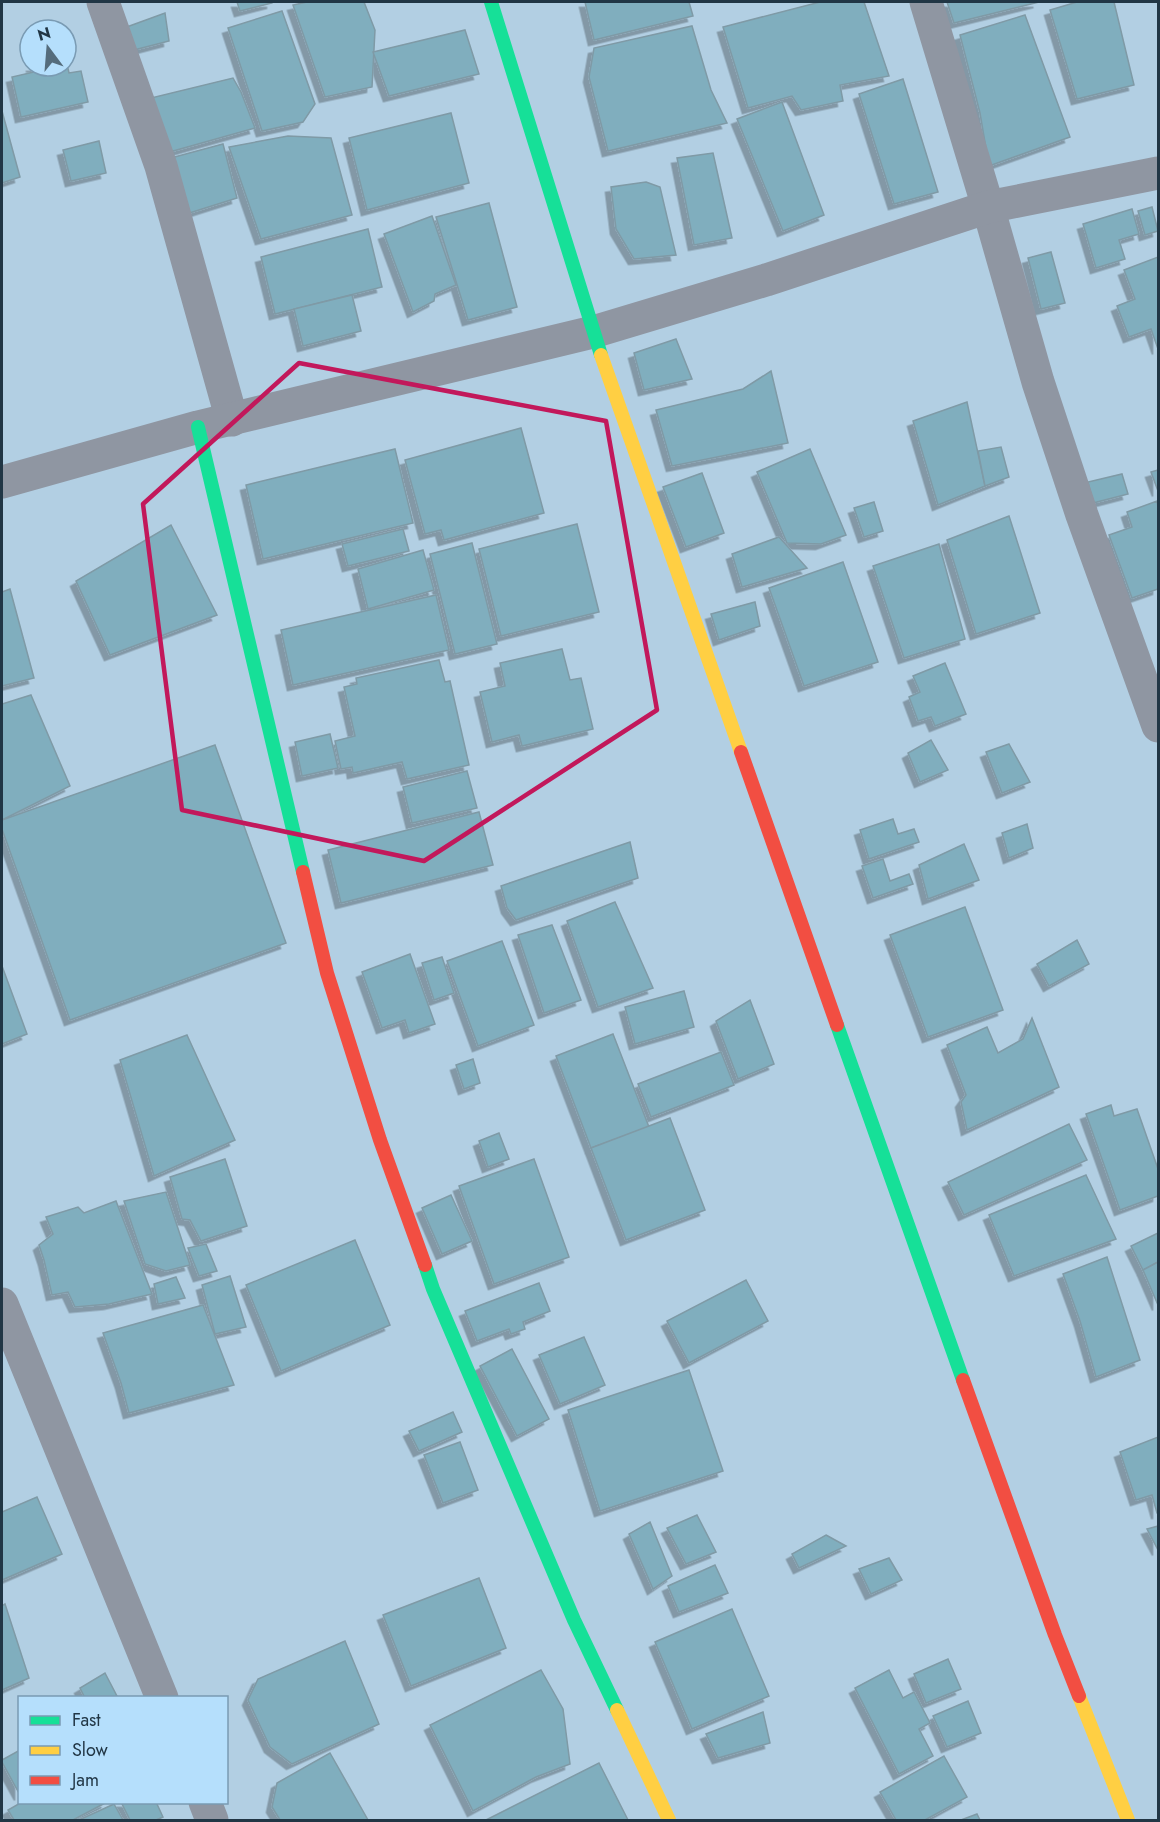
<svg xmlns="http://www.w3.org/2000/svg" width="1160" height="1822" viewBox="0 0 1160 1822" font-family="Jost,sans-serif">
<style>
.building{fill:#80aebe;stroke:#7f9aa6;stroke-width:1.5;filter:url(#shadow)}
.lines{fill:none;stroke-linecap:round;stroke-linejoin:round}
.street{stroke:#8f96a2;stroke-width:33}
.fast{stroke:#16e098;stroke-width:14}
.slow{stroke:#ffcf43;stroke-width:14}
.jam{stroke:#f24e42;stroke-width:14}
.marked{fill:none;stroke:#c2185b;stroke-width:4.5;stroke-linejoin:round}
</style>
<defs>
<filter id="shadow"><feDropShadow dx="-5.5" dy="5.5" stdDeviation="0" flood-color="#0004"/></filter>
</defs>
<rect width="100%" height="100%" fill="#b2cfe3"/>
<g class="building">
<polygon points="237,2 272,2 272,3 240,11"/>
<polygon points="307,2 364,2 375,30 372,87 325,97 293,5"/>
<polygon points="585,2 689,2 693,16 594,40"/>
<polygon points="820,2 864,2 889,76 840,85 843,101 801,110 792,96 748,108 723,27"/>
<polygon points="947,2 1039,2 954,23"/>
<polygon points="1077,2 1114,2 1134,85 1077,99 1050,10"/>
<polygon points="282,11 315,104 303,122 262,131 228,28"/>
<polygon points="165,13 169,41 134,50 124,28"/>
<polygon points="1025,15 1070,137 989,166 980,113 960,35"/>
<polygon points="692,26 711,90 727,123 608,151 589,77 594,48"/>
<polygon points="465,30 479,74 389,96 373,52"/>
<polygon points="66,60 69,73 81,71 88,102 21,117 12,77 34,72 32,66 66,66"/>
<polygon points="233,78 241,92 255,128 166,153 151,98"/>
<polygon points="903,79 938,192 894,204 859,94"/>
<polygon points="782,102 824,215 783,231 737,119"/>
<polygon points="2,111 20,177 2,183"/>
<polygon points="451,113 469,183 367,210 349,138"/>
<polygon points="288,136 331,138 352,215 261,239 229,147"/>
<polygon points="99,141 106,173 71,181 63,150"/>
<polygon points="223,144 237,198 183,215 167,159"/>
<polygon points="713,153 732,238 694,245 677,158"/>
<polygon points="646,182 660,187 676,255 634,259 616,229 611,187"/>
<polygon points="489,203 517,307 468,320 436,217"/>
<polygon points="1152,207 1158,231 1145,235 1138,211"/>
<polygon points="1132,209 1139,234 1119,240 1125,259 1096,268 1083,224"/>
<polygon points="432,216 456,285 435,294 434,301 413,312 384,234"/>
<polygon points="368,229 382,287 275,314 261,257"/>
<polygon points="1051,252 1065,303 1041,309 1028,258"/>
<polygon points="1158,257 1158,349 1151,329 1129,337 1117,306 1135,299 1124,270"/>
<polygon points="352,295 361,331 303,346 294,309"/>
<polygon points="676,339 692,379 644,390 634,353"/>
<polygon points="771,371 788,443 672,466 656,410 743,389"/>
<polygon points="967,402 985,486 938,505 913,421"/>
<polygon points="521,428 544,513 444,540 441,530 425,534 405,460"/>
<polygon points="1001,447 1009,477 985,486 978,451"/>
<polygon points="395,449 413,523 263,559 246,485"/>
<polygon points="810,449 846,535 821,544 787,543 757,472"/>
<polygon points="1158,470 1158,491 1151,472"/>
<polygon points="702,473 724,533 686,547 663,487"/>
<polygon points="1122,474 1128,494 1093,503 1088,482"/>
<polygon points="1157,501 1158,507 1158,589 1132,598 1109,535 1132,527 1127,512"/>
<polygon points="874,502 883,531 864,537 854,508"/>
<polygon points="1009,516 1040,613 976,634 947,540"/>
<polygon points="577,524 599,612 501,636 479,549"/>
<polygon points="171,525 217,615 110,655 76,581"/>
<polygon points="403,529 409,551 348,566 342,544"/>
<polygon points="779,537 807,568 742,587 732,554"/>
<polygon points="472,543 497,644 455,654 430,554"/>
<polygon points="939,544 965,639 904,658 873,566"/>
<polygon points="423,550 434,590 368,609 358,569"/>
<polygon points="843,562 878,662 804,686 769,588"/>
<polygon points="10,589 34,678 2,686 2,592"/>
<polygon points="436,595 449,650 293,685 281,630"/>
<polygon points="755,602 760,626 719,640 711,614"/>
<polygon points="562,649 570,680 581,678 593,729 522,746 519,735 492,742 480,692 505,686 500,663"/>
<polygon points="439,660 445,682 450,681 469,765 407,779 402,762 353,773 352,767 341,769 335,741 355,736 344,687 357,684 356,678"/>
<polygon points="945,663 966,714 935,726 931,717 918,721 909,697 920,692 913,676"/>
<polygon points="31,695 70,786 2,820 2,704"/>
<polygon points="330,734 338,768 302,776 295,742"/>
<polygon points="931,740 948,770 920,782 908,753"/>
<polygon points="1009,744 1030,782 1002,793 986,752"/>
<polygon points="215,745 286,943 70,1020 2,829 2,820"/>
<polygon points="467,771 477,808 412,823 403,787"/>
<polygon points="479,812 493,865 341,903 328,850"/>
<polygon points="893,819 898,834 914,829 919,842 869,859 860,830"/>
<polygon points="1027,824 1033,848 1009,858 1002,833"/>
<polygon points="630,842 638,878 516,920 507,908 501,886"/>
<polygon points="964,844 979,880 928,899 919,865"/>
<polygon points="883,859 890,881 909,874 913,884 873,898 862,866"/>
<polygon points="615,902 653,988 598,1007 567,921"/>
<polygon points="965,907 1003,1010 928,1037 890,935"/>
<polygon points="552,925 581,1000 544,1013 518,935"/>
<polygon points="1077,940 1089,964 1049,986 1037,964"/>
<polygon points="502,941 534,1025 478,1046 447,961"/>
<polygon points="410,954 435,1024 409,1033 405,1020 382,1028 362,972"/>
<polygon points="442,957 454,993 434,1000 422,963"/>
<polygon points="2,966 27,1034 2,1044"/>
<polygon points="684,991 694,1027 635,1044 625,1007"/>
<polygon points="750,1000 774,1064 738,1079 716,1021"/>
<polygon points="1032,1018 1059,1087 967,1130 961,1102 966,1095 947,1045 987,1027 998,1053 1023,1039"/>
<polygon points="613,1034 649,1127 591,1148 556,1056"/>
<polygon points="187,1035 235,1140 154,1176 120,1060"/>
<polygon points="721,1052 734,1085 651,1117 638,1084"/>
<polygon points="473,1059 480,1083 464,1089 456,1065"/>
<polygon points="1111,1105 1114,1116 1137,1109 1158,1169 1158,1196 1120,1210 1086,1114"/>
<polygon points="670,1118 705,1210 626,1240 591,1148"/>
<polygon points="1069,1124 1087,1160 964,1215 948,1182"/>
<polygon points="499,1133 509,1159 488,1167 479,1141"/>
<polygon points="225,1159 247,1226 201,1241 190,1220 182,1219 170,1177"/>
<polygon points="534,1159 569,1257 494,1284 459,1186"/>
<polygon points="1086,1175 1116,1239 1014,1276 989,1215"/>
<polygon points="166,1192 190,1265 166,1271 145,1264 124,1201"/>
<polygon points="451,1195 472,1241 442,1254 422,1208"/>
<polygon points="116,1201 152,1294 109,1304 75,1307 68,1292 52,1295 44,1260 39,1245 53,1234 46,1217 78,1207 84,1213"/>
<polygon points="1158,1233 1158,1262 1143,1270 1131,1246"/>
<polygon points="355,1240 390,1325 281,1371 246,1285"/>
<polygon points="206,1244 217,1271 199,1276 188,1248"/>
<polygon points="1107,1257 1140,1360 1096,1377 1080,1321 1063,1274"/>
<polygon points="1158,1262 1158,1305 1143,1270"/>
<polygon points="230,1276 246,1327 215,1334 202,1285"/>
<polygon points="176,1277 185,1298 158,1304 154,1284"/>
<polygon points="746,1280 768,1321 689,1363 667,1321"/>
<polygon points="539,1283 550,1311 523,1322 525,1329 511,1334 509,1329 477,1341 465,1311"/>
<polygon points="203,1305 234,1385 129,1413 121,1383 103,1333"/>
<polygon points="584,1337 605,1385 560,1404 539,1355"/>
<polygon points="512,1349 549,1419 517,1436 480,1366"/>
<polygon points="689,1370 723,1471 600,1511 568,1410"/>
<polygon points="453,1412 462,1432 419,1451 409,1431"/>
<polygon points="1158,1437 1158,1513 1157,1513 1152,1495 1136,1500 1120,1452"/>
<polygon points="460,1442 478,1490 443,1503 424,1455"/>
<polygon points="37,1497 62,1554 2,1580 2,1512"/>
<polygon points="697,1515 716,1552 686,1564 667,1528"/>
<polygon points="650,1522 672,1576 653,1589 629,1534"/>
<polygon points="1158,1526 1158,1550 1147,1529"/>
<polygon points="826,1535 846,1546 799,1568 792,1554"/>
<polygon points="889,1558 902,1580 871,1594 859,1569"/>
<polygon points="715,1565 728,1593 679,1612 668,1586"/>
<polygon points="479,1578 506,1648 411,1686 383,1615"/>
<polygon points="5,1604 29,1678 2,1690 2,1606"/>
<polygon points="732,1609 769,1696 692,1729 655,1642"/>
<polygon points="345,1641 379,1724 292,1764 270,1747 248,1700 258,1679"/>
<polygon points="948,1659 961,1689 926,1703 914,1674"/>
<polygon points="541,1670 563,1709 570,1764 536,1777 473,1811 430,1725"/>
<polygon points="889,1670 903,1698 914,1692 930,1723 919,1729 933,1756 899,1774 855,1688"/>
<polygon points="105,1673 118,1698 85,1698 80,1688"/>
<polygon points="968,1701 981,1733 947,1747 933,1716"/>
<polygon points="763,1712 770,1743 718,1758 706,1734"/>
<polygon points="20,1750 20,1795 2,1762 2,1760"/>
<polygon points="330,1753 368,1820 280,1820 272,1807 277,1783"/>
<polygon points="944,1756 967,1797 925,1820 896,1820 880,1792"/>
<polygon points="599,1763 628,1820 486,1820"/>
<polygon points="22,1802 107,1802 73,1820 14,1820 8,1810"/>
<polygon points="121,1802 156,1802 163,1817 156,1820 130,1820"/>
<polygon points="114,1804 123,1820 79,1820"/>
<polygon points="977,1814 980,1820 961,1820"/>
</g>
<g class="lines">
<g class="street">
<polyline points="103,2 161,166 232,420"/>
<polyline points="926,2 988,207 1038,382 1082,515 1158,726"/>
<polyline points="2,482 198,427 593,332 766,280 988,207 1158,173"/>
<polyline points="2,1304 162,1698"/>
<polyline points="205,1802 212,1820"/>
</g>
<g class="fast">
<polyline points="491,2 601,355"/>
<polyline points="198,427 303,872"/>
<polyline points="837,1025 963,1380"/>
<polyline points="425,1265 433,1289 574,1620 617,1710"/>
</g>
<g class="slow">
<polyline points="601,355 741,752"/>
<polyline points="1079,1696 1128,1820"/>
<polyline points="617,1710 669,1820"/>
</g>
<g class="jam">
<polyline points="741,752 837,1025"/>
<polyline points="303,872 327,973 380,1140 425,1265"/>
<polyline points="963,1380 1055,1635 1079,1696"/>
</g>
</g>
<path class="marked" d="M 299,363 L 606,421 L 657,710 L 424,861 L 182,810 L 143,504 Z"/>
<rect width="1160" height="1822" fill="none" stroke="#213645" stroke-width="6"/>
<rect x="18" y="1696" width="210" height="108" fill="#b5dffc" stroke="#7a9bb3" stroke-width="1.5"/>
<rect x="30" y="1716" width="30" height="9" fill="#16e098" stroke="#7a9bb3" stroke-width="1.5"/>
<text x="72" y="1726" font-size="18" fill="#213645">Fast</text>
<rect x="30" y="1746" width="30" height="9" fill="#ffcf43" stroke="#7a9bb3" stroke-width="1.5"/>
<text x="72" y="1756" font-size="18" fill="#213645">Slow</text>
<rect x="30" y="1776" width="30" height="9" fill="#f24e42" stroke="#7a9bb3" stroke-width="1.5"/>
<text x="72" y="1786" font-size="18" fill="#213645">Jam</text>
<g transform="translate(48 48) rotate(344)"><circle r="28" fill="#b5dffc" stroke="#7a9bb3" stroke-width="1.5"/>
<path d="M0-4.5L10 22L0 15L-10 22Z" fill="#546c7c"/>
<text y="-9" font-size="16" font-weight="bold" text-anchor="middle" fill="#213645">N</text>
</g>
</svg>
